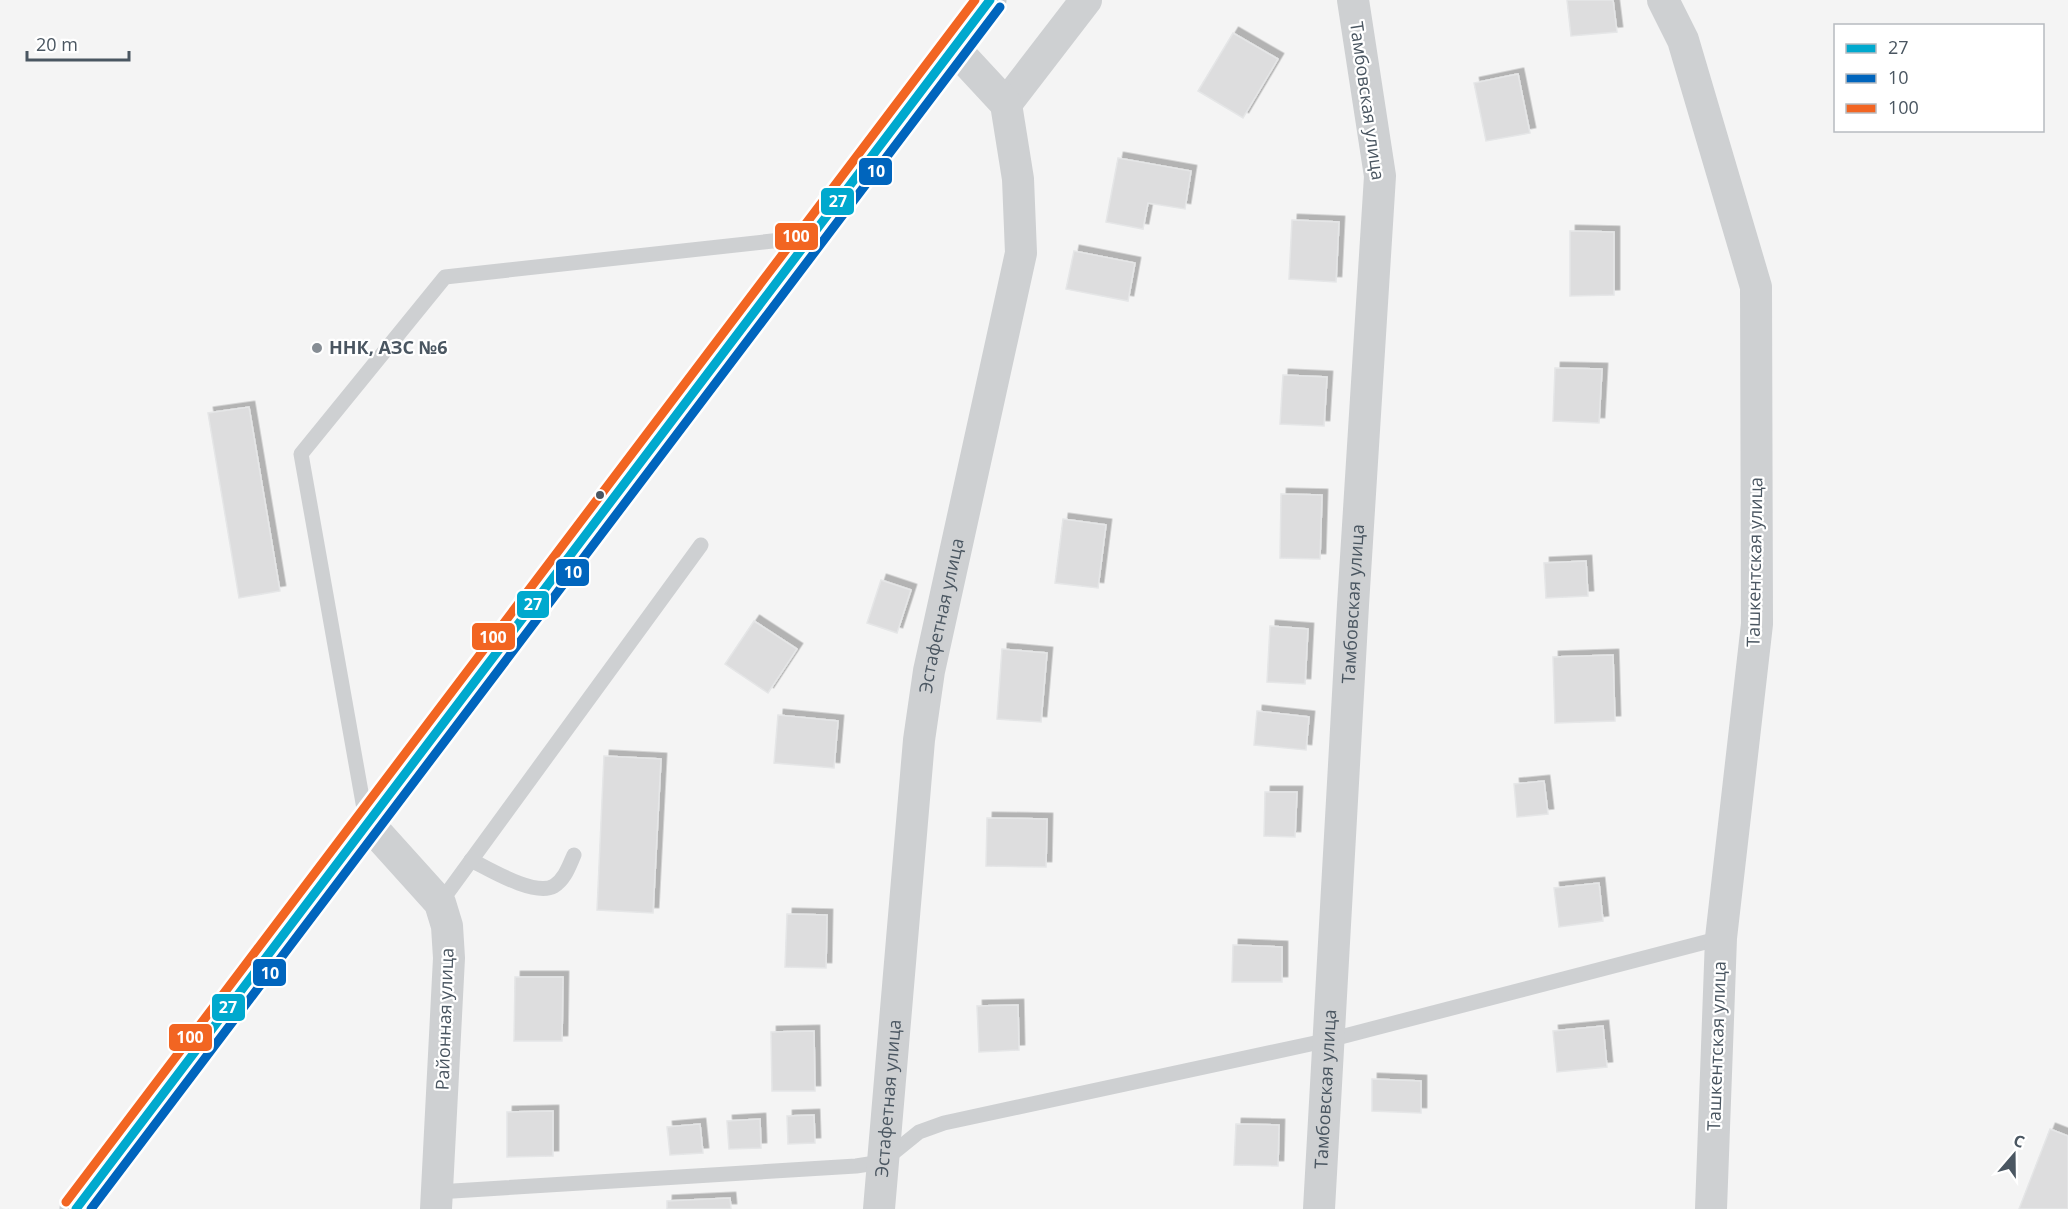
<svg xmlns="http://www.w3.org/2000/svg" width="2068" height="1209" viewBox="0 0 2068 1209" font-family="'Open Sans',sans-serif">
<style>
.building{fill:#ddddde;stroke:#e5e6e7;stroke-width:1.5;filter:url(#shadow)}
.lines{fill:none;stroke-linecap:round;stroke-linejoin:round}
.lane{stroke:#ced0d2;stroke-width:15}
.street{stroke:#ced0d2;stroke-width:32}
.primary{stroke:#caced1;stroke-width:33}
.bus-1-casing{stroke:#fff;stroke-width:14}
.bus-2-casing{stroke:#fff;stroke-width:14}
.bus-3-casing{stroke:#fff;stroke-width:14}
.bus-1{stroke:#00a9ce;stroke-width:9}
.bus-2{stroke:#0065bd;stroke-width:9}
.bus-3{stroke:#f26522;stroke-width:9}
.poi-dot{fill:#868d94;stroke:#fff;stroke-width:2}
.bus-dot{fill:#4a5661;stroke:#fff;stroke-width:2}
.labels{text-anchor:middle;stroke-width:4.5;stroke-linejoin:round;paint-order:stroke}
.street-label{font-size:18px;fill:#4a5661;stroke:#fff}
.poi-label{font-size:18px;font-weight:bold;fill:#4a5661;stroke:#fff;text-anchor:start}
.line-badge{stroke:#fff;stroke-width:2}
.badge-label{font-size:16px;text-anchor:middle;font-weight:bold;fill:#fff}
</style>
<defs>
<filter id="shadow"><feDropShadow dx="5.5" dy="-5.5" stdDeviation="0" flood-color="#0004"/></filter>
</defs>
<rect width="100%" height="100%" fill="#f4f4f4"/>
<g class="building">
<polygon points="1567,0 1613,0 1617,32 1571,36"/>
<polygon points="1233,33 1278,59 1243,118 1198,91"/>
<polygon points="1518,74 1530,133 1486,141 1474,83"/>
<polygon points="1118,158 1191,171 1185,209 1148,203 1143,229 1106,222"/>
<polygon points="1292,220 1339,222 1336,282 1289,279"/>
<polygon points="1570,231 1614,232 1614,295 1570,296"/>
<polygon points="1074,251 1135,263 1128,301 1066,289"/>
<polygon points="1555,368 1602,369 1599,423 1553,421"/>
<polygon points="1283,375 1327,377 1324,426 1280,424"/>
<polygon points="249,407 280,591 239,598 208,413"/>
<polygon points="1281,494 1322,495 1320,559 1280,558"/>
<polygon points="1063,519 1106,525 1098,588 1055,583"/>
<polygon points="1586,561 1588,596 1546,598 1544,563"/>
<polygon points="881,580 911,590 897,633 867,623"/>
<polygon points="754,621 797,649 768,693 725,664"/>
<polygon points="1270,626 1308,629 1305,684 1267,682"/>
<polygon points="1002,649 1047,653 1041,722 997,719"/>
<polygon points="1613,655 1615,721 1555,723 1553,657"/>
<polygon points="1257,711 1309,717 1306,750 1254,745"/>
<polygon points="778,715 838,721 834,768 774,763"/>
<polygon points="604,756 661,759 653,913 597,910"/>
<polygon points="1544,781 1548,814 1517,817 1514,784"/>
<polygon points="1265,792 1297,792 1295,837 1264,836"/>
<polygon points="987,818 1047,819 1046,867 986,866"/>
<polygon points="1599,883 1603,921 1559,927 1554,888"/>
<polygon points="787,914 827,915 826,968 785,967"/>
<polygon points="1233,945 1282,947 1282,982 1232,982"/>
<polygon points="515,977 563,977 562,1041 514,1041"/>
<polygon points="1018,1005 1019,1050 979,1052 977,1006"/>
<polygon points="1603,1026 1607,1067 1557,1072 1553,1031"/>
<polygon points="814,1031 815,1091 772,1091 771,1032"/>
<polygon points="1372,1079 1421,1081 1421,1113 1372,1111"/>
<polygon points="553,1111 553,1156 507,1157 507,1112"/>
<polygon points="814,1115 815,1143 788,1144 787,1116"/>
<polygon points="760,1119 761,1148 729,1149 727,1121"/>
<polygon points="700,1124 703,1153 670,1155 667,1127"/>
<polygon points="1236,1124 1279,1125 1278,1166 1234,1165"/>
<polygon points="2050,1129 2068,1136 2068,1209 2019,1209"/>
<polygon points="730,1198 731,1209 667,1209 667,1201"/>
</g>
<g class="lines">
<g class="lane">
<polyline points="366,820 301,454 445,277 809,237"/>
<path d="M 471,860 C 489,869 535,897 554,886 C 565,879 569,866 574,855"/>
<polyline points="440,903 701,545"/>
<polyline points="437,1192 856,1166 882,1162 919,1132 944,1123 1329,1040 1721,938"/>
</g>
<g class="street">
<polyline points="1663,0 1683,40 1756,287 1757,624 1721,938 1711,1209"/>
<polyline points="1006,104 1086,0"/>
<polyline points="367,822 440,903 447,926 449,958 436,1209"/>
<path id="s1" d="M 879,1209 L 919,740 L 929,671 L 1021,253 L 1018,179 L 1006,104 L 955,49"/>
<path id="s2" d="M 1319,1209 L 1353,605 L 1380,176 L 1353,0"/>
</g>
<polyline class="primary" points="76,1209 990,0"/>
<g class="bus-1-casing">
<polyline id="bus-1" points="76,1209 990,0"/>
</g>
<g class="bus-2-casing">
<polyline id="bus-2" points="91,1209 1000,7"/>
</g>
<g class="bus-3-casing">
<polyline id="bus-3" points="66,1202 975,0"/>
</g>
<use href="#bus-1" class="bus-1"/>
<use href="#bus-2" class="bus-2"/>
<use href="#bus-3" class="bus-3"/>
</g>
<circle class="poi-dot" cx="317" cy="348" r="6"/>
<circle class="bus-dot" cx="600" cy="495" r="5"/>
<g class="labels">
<g class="street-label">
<text transform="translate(1367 101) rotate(82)" y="6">Тамбовская улица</text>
<text transform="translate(1755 562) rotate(-89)" y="6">Ташкентская улица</text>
<text dy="6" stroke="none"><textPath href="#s2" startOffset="606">Тамбовская улица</textPath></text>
<text dy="6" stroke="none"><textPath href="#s1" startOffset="597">Эстафетная улица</textPath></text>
<text transform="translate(445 1019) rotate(-88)" y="6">Районная улица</text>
<text transform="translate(1717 1046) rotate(-88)" y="6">Ташкентская улица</text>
<text dy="6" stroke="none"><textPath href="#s2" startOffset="120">Тамбовская улица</textPath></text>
<text dy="6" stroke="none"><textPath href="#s1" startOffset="111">Эстафетная улица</textPath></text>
</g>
<g class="poi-label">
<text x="329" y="354">ННК, АЗС №6</text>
</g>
</g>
<g class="line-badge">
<rect x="858" y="157" width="35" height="29" rx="6" fill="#0065bd"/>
<rect x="820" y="187" width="35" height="29" rx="6" fill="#00a9ce"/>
<rect x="774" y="222" width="45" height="29" rx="6" fill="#f26522"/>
<rect x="555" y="558" width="35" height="29" rx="6" fill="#0065bd"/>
<rect x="516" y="590" width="34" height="29" rx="6" fill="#00a9ce"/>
<rect x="471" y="622" width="45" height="29" rx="6" fill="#f26522"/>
<rect x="252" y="958" width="35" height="29" rx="6" fill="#0065bd"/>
<rect x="211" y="993" width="35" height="29" rx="6" fill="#00a9ce"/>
<rect x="168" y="1023" width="45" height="29" rx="6" fill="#f26522"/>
</g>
<g class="badge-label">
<text x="876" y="177">10</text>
<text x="838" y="207">27</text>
<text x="796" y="242">100</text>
<text x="573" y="578">10</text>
<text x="533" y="610">27</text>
<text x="493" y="643">100</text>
<text x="270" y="979">10</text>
<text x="228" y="1013">27</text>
<text x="190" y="1043">100</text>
</g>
<rect x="1834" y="24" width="210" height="108" fill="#ffffff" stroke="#b7bbc0" stroke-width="1.5"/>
<rect x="1846" y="44" width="30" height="9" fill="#00a9ce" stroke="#b7bbc0" stroke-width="1.5"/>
<text x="1888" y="54" font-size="18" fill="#4a5661">27</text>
<rect x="1846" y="74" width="30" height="9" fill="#0065bd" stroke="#b7bbc0" stroke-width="1.5"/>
<text x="1888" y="84" font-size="18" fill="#4a5661">10</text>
<rect x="1846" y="104" width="30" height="9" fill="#f26522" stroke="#b7bbc0" stroke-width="1.5"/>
<text x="1888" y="114" font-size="18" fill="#4a5661">100</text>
<g transform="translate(2014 1155) rotate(20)" stroke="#ffffff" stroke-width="4.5" paint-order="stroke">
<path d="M0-4.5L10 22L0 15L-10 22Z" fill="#4a5661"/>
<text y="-9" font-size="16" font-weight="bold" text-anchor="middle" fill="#4a5661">С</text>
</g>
<path d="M27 51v9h102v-9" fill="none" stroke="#4a5661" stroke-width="3"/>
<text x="36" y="51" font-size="18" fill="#4a5661" stroke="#ffffff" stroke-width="4.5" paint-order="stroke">20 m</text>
</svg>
